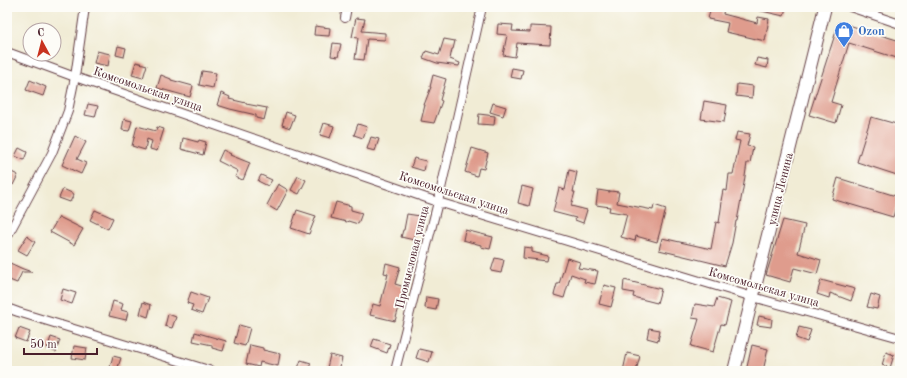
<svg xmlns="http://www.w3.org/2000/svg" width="907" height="378" viewBox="0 0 907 378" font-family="'Old Standard TT',serif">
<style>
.building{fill:#df9c8d}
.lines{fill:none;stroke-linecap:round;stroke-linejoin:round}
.street-casing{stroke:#633e44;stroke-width:10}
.secondary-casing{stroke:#633e44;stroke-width:14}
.street{stroke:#fff;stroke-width:8}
.secondary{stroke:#fff;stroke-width:12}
.labels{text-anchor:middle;stroke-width:3.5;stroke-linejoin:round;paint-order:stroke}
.shop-label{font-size:12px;font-weight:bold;fill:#366cbe;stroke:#fdfcf7;text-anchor:start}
.street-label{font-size:12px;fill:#4a1f2b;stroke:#fdfcf7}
</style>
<rect width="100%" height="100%" fill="#fdfcf7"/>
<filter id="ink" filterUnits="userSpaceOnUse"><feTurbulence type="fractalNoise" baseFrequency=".025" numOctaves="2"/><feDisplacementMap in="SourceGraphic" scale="8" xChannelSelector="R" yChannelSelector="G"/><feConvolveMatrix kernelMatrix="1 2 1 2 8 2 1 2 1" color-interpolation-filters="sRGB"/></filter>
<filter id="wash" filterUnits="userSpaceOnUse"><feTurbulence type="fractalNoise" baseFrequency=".012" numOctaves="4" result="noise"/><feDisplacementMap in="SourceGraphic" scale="16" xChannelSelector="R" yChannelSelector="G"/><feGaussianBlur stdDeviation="0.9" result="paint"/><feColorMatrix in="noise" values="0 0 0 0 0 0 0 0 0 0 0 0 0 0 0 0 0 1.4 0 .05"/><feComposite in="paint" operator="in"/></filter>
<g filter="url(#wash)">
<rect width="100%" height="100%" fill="#f1ecd5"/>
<g id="blocks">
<g class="building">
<polygon points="711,7 724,7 723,14 757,23 758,17 769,19 765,41 726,32 728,23 708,19"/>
<polygon points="758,7 786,7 784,16 757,10"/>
<polygon points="356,18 365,19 362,31 385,33 385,40 367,39 364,60 355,59 358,38 352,37"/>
<polygon points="839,22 900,41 900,59 849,43 831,102 841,105 836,123 809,115"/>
<polygon points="498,24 513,25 512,31 530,32 530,26 551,27 550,45 517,43 515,57 503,55 507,35 497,34"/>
<polygon points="315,26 330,28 329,36 314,35"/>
<polygon points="444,39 455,41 453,49 452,49 450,59 460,63 459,66 437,63 423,58 426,51 439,55"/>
<polygon points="333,43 341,44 338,57 331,56"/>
<polygon points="118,46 126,48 124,57 116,55"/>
<polygon points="97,51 110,54 108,66 94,63"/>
<polygon points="757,58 768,60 767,68 755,65"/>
<polygon points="136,62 147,65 143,78 132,75"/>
<polygon points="512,68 523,70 521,79 510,77"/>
<polygon points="202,71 216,73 213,88 199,85"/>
<polygon points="161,75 171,79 171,80 193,86 190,97 157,88"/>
<polygon points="433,75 446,79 440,100 442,101 434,123 421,121 425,105 424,105 431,87 430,87"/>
<polygon points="30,80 46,87 43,96 26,90"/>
<polygon points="737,84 753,86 752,98 736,96"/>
<polygon points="221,93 230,97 229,99 246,103 246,104 267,108 264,120 256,118 256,115 230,109 217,105"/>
<polygon points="704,101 727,105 724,122 701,119"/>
<polygon points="493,103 506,107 503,116 490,112"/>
<polygon points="88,104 98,106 95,117 85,115"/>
<polygon points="286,112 295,115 290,128 282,125"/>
<polygon points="479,114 495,116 494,125 478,124"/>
<polygon points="871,117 900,125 900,176 857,162"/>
<polygon points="124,119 132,121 129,131 122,130"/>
<polygon points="324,123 334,126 330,138 320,135"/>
<polygon points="358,124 367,127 363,138 354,135"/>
<polygon points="137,126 156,131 157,127 164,129 157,151 150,149 152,141 147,139 145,150 132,146"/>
<polygon points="737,132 750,134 747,146 753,147 750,163 747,163 744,183 737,221 736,221 732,243 725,266 659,250 662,238 711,249 716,222 719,223 722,202 721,201 723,190 727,191 729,174 733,174 740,141 735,140"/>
<polygon points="75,136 86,142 77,159 86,163 81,174 62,165"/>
<polygon points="371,137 379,139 375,151 367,149"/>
<polygon points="183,138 198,142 199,140 206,142 203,155 181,149"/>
<polygon points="19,148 27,152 24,160 15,156"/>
<polygon points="472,148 488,153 484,169 479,168 477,176 465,172"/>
<polygon points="223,150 231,154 230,155 250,163 243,180 235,177 238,171 218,161"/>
<polygon points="414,158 426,161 424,171 411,167"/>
<polygon points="7,170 18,175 13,185 7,182"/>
<polygon points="569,170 577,172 573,192 575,192 571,206 587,210 583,223 575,220 576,218 553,212 559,188 565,190"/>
<polygon points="261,175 272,180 268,186 258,181"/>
<polygon points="298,176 306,180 299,194 291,190"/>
<polygon points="838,178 899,197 893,217 832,199"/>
<polygon points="278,184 288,190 277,211 267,205"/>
<polygon points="522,186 533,189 529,206 518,203"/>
<polygon points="63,189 74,194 70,202 59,198"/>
<polygon points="598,190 610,192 610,191 619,192 617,203 653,210 654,205 666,209 657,242 636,236 635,241 621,237 627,214 609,211 610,207 596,205"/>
<polygon points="336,202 351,206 351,210 362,213 358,224 348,221 347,222 331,218"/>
<polygon points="95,210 113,218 108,229 90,220"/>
<polygon points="297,210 316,216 309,234 291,228"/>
<polygon points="407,214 420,216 414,240 401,237 403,230 404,230"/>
<polygon points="59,217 83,229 74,245 50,232"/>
<polygon points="783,220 805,225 798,253 821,260 817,274 794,268 790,282 766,275"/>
<polygon points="465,230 493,237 490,249 481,247 481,245 463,240"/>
<polygon points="27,236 35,242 27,255 18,250"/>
<polygon points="524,247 532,248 532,252 548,256 547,261 523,258"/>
<polygon points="495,258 504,260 501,273 491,271"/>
<polygon points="567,258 580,262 578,268 598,271 595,284 584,282 585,279 571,274 564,298 554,295 557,284 559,284"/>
<polygon points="10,263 23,269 32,272 22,272 17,283 7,279 7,270"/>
<polygon points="386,263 400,267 395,284 405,287 395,321 370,315 373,304 380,306 388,274 384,273"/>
<polygon points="624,280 661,289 657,303 633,297 634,293 623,291"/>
<polygon points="821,280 855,289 851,301 830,293 829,298 817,294"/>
<polygon points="604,285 616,288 611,307 599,304"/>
<polygon points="63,289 76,293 72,304 60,300"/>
<polygon points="191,292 208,298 202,314 191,310 193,305 187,303"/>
<polygon points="871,294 880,297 877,309 867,307"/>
<polygon points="426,297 438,299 436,310 425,308"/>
<polygon points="717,298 731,302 725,325 721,324 713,352 691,346 699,319 692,318 695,304 714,307"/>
<polygon points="113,301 123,304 121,310 128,312 126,320 109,316"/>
<polygon points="143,302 151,305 148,317 140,314"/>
<polygon points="168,314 176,317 172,328 165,326"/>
<polygon points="759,316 772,319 771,327 757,325"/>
<polygon points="239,325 250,328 245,346 234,343"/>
<polygon points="799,327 811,330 807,342 796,338"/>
<polygon points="19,328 30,332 26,342 15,338"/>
<polygon points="649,328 660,330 658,341 647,338"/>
<polygon points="195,332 226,341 223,351 212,348 212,345 193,341"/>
<polygon points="51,337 60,340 56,352 47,349"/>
<polygon points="374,339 390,344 387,353 371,347"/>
<polygon points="250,345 263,348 263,350 280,354 278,366 260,362 259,367 246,364"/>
<polygon points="752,345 768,349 763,371 746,371"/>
<polygon points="74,346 87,348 85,360 72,358"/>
<polygon points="419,349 432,352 429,362 416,358"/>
<polygon points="886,352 894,355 890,368 882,365"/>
<polygon points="627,353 640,356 636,371 623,371"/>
<polygon points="330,355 342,358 339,371 327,368"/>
<polygon points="113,356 121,358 117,370 110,367"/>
<polygon points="301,360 311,363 308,371 297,371"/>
</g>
</g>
</g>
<g filter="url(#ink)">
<use href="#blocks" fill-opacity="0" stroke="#633e44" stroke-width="1"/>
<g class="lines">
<g class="street-casing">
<g id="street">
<polyline points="850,7 900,24"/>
<polyline points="345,18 347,7"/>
<polyline points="7,52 75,77 438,202 753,297 900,338"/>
<polyline points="7,237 52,153 68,111 75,77 85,7"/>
<polyline points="7,308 18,312 212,371"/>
<polyline points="395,371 438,202 482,7"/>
</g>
</g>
<g class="secondary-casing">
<polyline id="secondary" points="734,371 825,7"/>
</g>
<use href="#street" class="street"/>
<use href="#secondary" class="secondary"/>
</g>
</g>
<defs>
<g id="shop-pin" transform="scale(1)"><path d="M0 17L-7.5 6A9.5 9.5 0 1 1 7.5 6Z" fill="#3f7fe0" stroke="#fdfcf7"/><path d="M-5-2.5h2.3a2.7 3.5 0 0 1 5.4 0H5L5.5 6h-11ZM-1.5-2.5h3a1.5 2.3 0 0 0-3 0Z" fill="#fff"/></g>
</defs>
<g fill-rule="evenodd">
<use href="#shop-pin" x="844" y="31"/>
</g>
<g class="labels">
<g class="shop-label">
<text x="858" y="35">Ozon</text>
</g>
<g class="street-label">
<text transform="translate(148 89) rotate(19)" y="4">Комсомольская улица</text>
<text transform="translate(780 189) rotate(-76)" y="4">улица Ленина</text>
<text transform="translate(454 193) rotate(18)" y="4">Комсомольская улица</text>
<text transform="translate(412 257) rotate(-76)" y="4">Промысловая улица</text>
<text transform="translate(764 287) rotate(16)" y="4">Комсомольская улица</text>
</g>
</g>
<rect width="907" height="378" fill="none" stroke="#fdfcf7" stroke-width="24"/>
<g transform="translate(42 42) rotate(353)"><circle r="19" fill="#fdfcf7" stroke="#b5a4a5"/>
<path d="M0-3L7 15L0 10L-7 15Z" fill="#c8321e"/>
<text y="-6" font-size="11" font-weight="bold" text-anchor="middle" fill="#4a1f2b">С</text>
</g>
<path d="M24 348v6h73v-6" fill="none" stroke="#4a1f2b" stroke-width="2"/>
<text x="30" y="348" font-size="12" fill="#4a1f2b" stroke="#fdfcf7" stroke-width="3" paint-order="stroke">50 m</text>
</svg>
